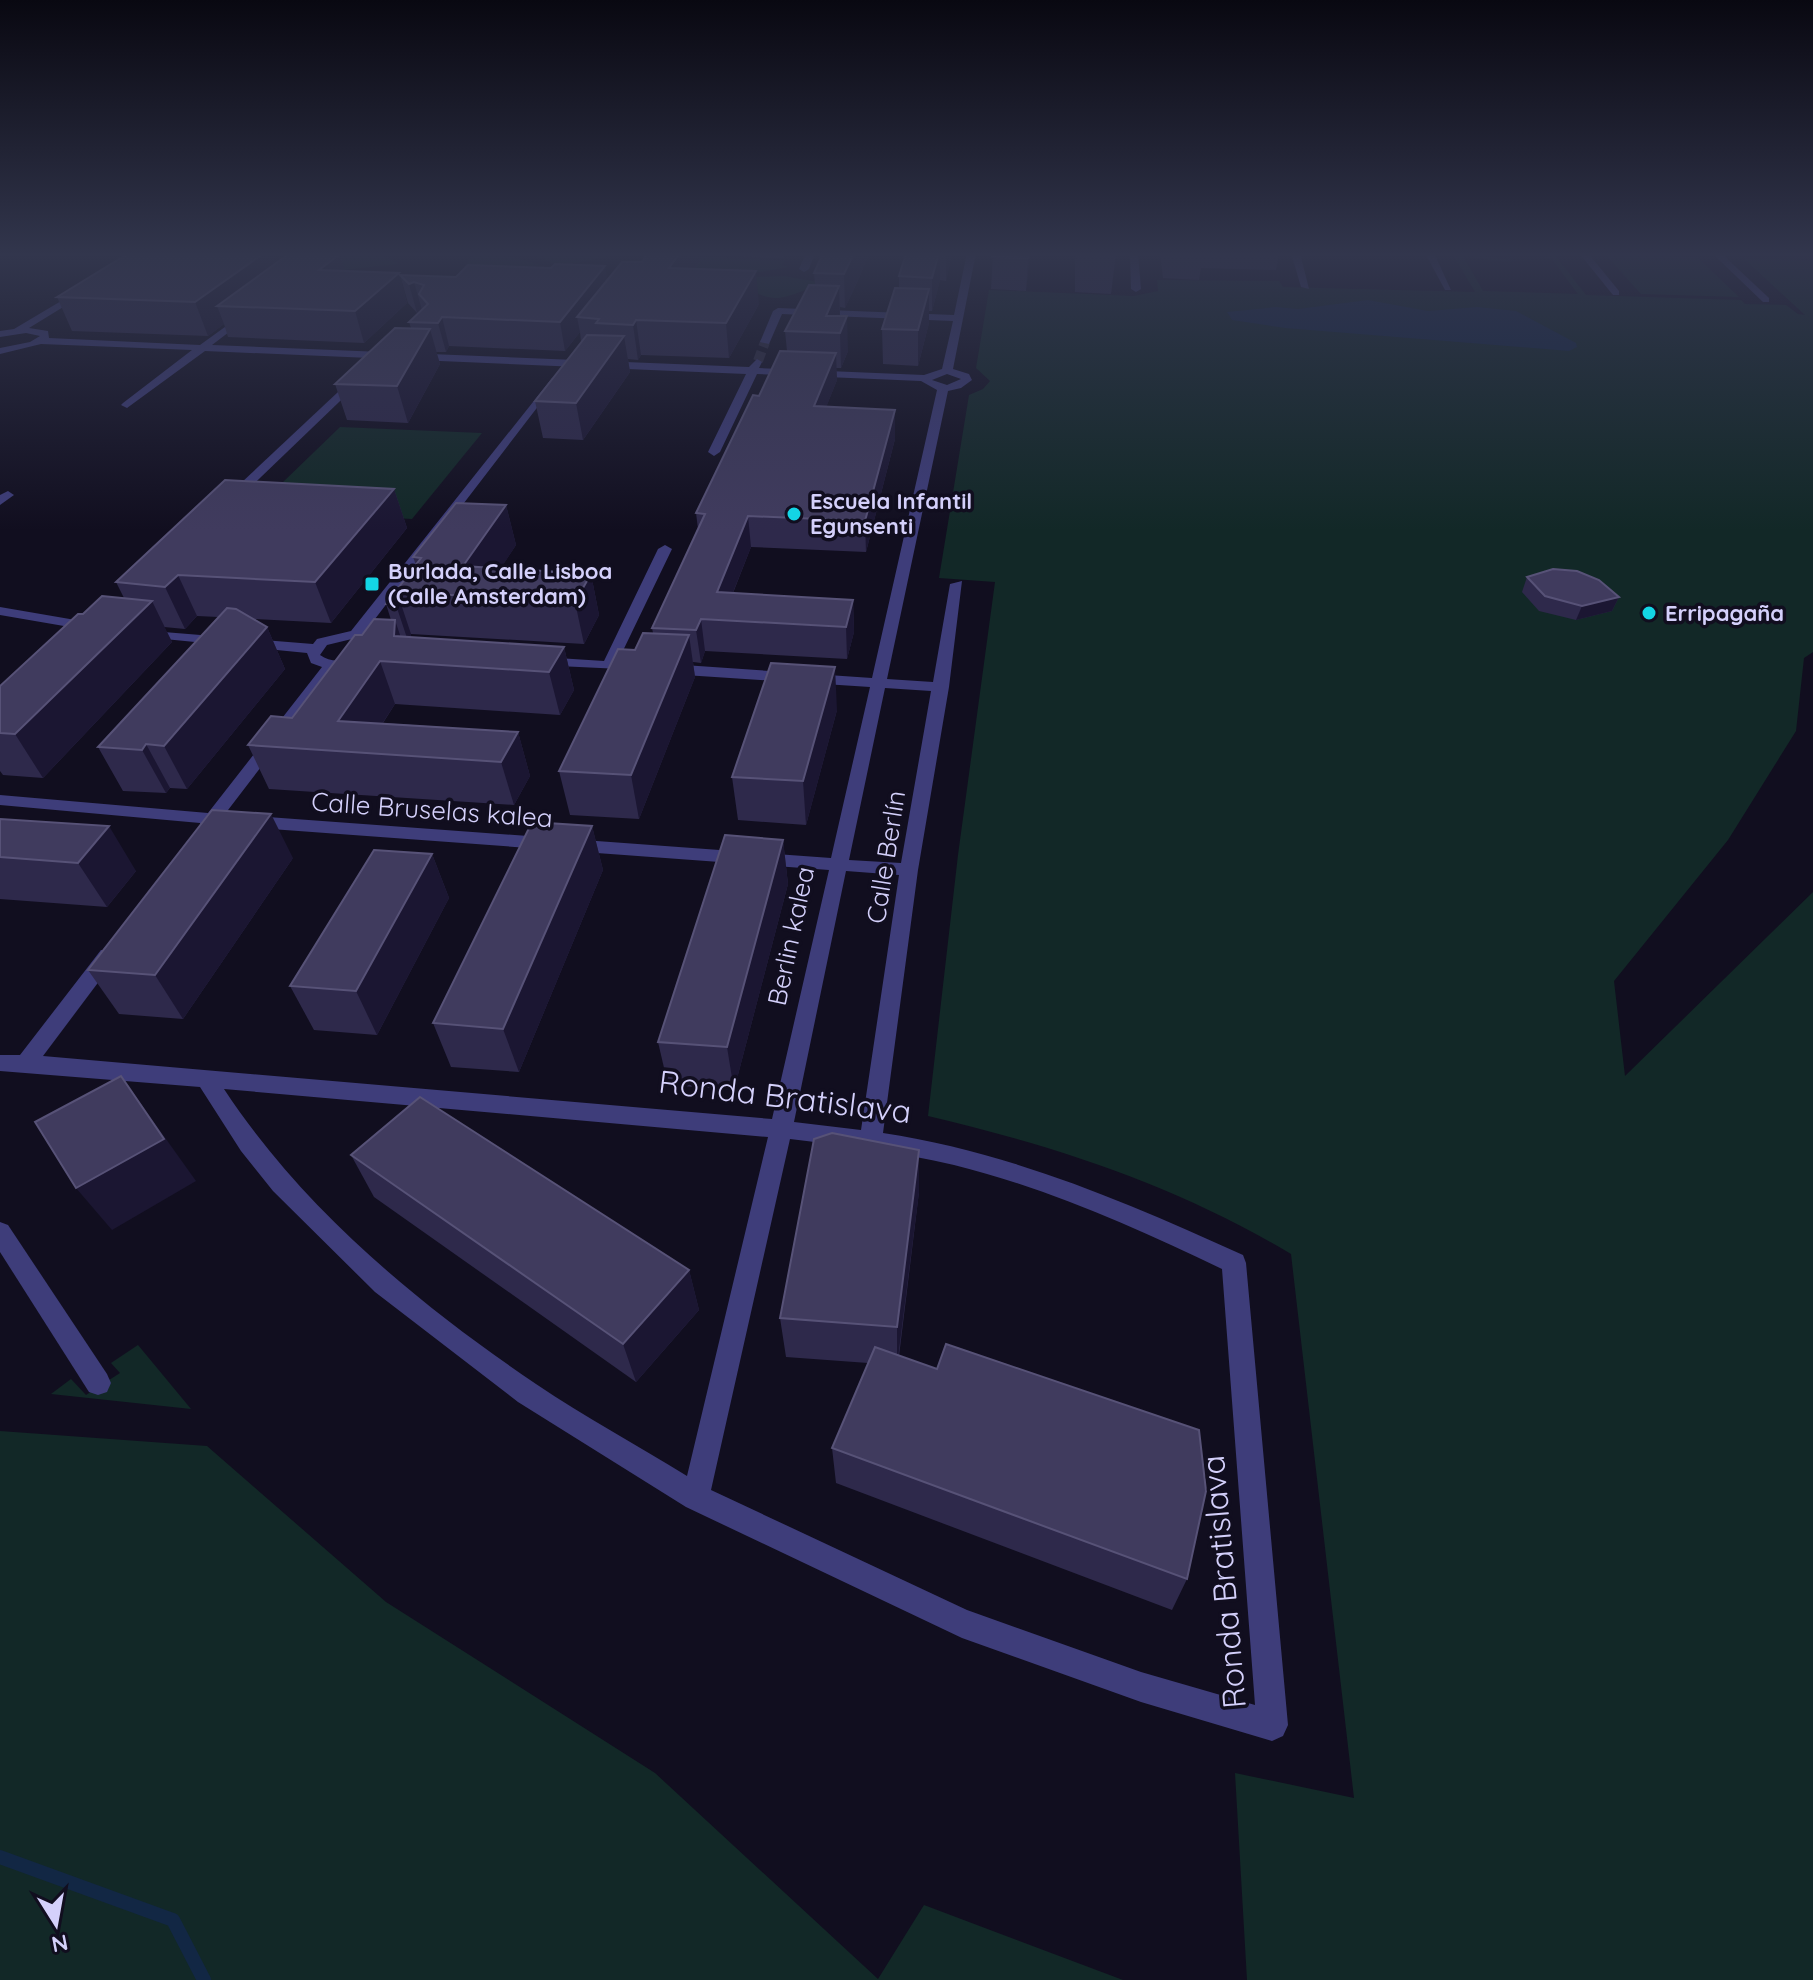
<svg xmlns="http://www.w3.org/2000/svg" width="1813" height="1980" viewBox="0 0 1813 1980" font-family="Quicksand,sans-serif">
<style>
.green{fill:#122827;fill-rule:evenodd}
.water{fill:#122744}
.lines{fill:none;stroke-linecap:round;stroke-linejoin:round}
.stream{stroke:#122744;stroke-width:14}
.minor-tunnel{stroke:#2e2b40;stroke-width:10;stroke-dasharray:10 5;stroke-linecap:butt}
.minor{fill:#3e3d7a;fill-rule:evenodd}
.wall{fill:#2e294b}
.shaded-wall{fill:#1b1632}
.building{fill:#403b5e;stroke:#575277;stroke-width:2}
.poi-dot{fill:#13d5e5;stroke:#110e1f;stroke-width:3}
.labels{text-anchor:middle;stroke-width:7;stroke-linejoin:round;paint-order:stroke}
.far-poi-label{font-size:22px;font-weight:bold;fill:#d4d0fb;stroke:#110e1f;text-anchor:start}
.street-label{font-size:26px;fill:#d4d0fb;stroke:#110e1f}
.near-street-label{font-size:32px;fill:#d4d0fb;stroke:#110e1f}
</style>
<rect width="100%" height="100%" fill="#110e1f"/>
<g class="green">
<polygon points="328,253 379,253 399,264 342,270 306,263"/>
<polygon points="529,253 627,253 559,266"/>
<path d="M 1452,253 C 1486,253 1520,268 1554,254 L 1586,295 L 1741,300 L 1745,304 L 1786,305 L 1798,314 L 1805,315 L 1743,258 L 1813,260 L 1813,652 L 1804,658 L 1796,731 L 1728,840 L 1614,981 L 1625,1076 L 1813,892 L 1813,1980 L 1247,1980 L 1235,1773 L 1354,1798 L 1291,1254 C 1175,1185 1059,1147 928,1116 L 958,855 L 995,582 L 939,578 L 969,395 L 983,389 L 990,381 L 976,368 L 989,290 L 1134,296 L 1158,291 L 1157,280 L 1279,281 L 1283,287 L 1475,292 ZM 1463,256 L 1505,262 L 1551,258 L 1578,294 L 1483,291 Z"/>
<polygon points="1605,254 1697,257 1739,297 1641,294"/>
<polygon points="503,255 541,265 470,276 460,274 471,256"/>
<polygon points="670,256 785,260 782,265 789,267 718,279"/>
<path d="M 784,276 L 824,283 C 783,297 775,309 738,281 L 753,277 Z"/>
<polygon points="340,427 482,433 412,519 253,511"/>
<polygon points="138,1345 191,1409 51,1394 71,1379 86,1395 120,1373 111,1363"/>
<polygon points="0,1431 207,1446 386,1602 655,1773 878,1979 924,1905 1123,1980 0,1980"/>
</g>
<polygon class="water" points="1368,300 1428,311 1477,307 1516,311 1576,343 1577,347 1569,351 1285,328 1232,320 1227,312 1276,307 1298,309"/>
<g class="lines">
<polyline class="stream" points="0,1857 173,1920 204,1980"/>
<polyline class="minor-tunnel" points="758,361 765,342"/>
<g class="minor">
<polygon points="806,253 815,253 809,269 804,272 799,269"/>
<path d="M 967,253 L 976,253 L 953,369 L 969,374 L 972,380 L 961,388 L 948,391 L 887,679 L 933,682 L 950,584 L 962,581 L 949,687 L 918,870 L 883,1133 C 1009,1152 1127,1202 1243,1255 L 1246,1263 L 1288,1725 L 1283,1736 L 1272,1741 L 1141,1702 L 962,1638 L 686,1507 L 518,1402 L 375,1292 L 273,1191 L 241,1151 L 200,1087 L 0,1071 L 0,1055 L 20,1055 L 101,950 L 115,950 L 118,955 L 115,960 L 43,1056 L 772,1119 L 829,870 L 217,825 L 208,831 L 202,829 L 200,823 L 0,805 L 0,795 L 208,813 L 322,667 L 311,663 L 307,653 L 144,637 L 137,633 L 139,630 L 313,644 L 317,639 L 351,631 L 552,378 L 556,379 L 556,383 L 365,632 C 372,633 384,643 379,649 L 361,665 L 336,669 L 225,814 L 831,858 L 870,687 L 669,674 L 661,669 L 669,664 L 872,678 L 937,390 L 921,381 L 757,374 L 720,452 L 714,456 L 708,452 L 746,374 L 205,351 L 127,408 L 121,405 L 123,403 L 192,350 L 41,344 L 0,354 L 0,348 L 30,342 L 40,336 L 26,333 L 0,337 L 0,331 L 14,329 L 83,288 L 86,293 L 29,328 L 48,331 L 49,338 L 200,345 L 247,311 L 250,316 L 212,345 L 749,367 L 757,359 L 762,362 L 759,368 L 924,375 L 942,369 L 953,321 L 782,314 L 769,344 L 760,342 L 773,311 L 778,308 L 954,315 ZM 947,374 L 961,379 L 947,385 L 932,380 ZM 356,638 L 366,646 C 354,659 336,666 320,655 L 327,645 ZM 885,688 L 931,691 L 901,863 L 849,860 ZM 846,871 L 899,875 L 861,1130 L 794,1122 ZM 224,1089 L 768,1137 L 687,1476 C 637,1445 585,1417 536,1384 C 418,1304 303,1209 224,1089 ZM 790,1139 C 845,1146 900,1152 954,1165 C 1047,1188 1136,1228 1222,1269 L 1255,1705 L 1141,1672 L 967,1610 L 711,1490 Z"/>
<polygon points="1130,253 1138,253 1141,289 1136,292 1131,289"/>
<polygon points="1291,253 1300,253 1309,289 1301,287"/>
<polygon points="1425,253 1434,253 1451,290 1445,290"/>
<polygon points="1486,253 1532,253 1528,256"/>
<polygon points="1579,253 1588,253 1619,291 1619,295 1613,295"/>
<polygon points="1712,253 1721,253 1769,298 1769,302 1763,302"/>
<polygon points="354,377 363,379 234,503 226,503 226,497"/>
<polygon points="8,491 14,495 0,505 0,495"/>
<polygon points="665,545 672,549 618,661 642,664 642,670 537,665 537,659 542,657 604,661 658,549"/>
<polygon points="0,607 93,623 100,627 93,631 0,615"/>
<polygon points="0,1222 8,1225 107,1374 111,1383 107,1392 98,1395 89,1392 0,1252"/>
</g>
</g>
<g class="wall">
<polygon points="129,253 273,253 276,263 340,254 345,271 399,273 407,303 364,343 228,337 224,324 208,336 72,331 57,297"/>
<polygon points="648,253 786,253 783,258 704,255 695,269 759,304 729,358 641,355 638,360 628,359 630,372 583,440 543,438 535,401 581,342 580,332 565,351 449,346 446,352 436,352 440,364 408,423 347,420 335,384 411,328 409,322 421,311 417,313 408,303 400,275 456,277 607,279 642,262"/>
<polygon points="823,253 869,253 859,278 845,308 840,307 840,316 848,351 841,368 836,368 837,380 826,407 895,439 866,552 751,547 733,593 853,600 854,632 847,659 705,651 701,663 693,662 695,677 639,819 570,815 559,771 635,650 653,633 652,628 698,529 696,513 759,396 787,351 785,331 815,285 814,273"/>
<polygon points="906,253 952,253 946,281 940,280 932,311 929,311 929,323 918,366 883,364 882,329 899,288 899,276"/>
<polygon points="993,253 1030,253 1026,291 991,289"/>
<polygon points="1075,253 1116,253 1111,294 1075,292"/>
<polygon points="1160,253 1279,253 1276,270 1201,268 1199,280 1163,278"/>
<polygon points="394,489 407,528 331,623 255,619 267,627 285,669 187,789 170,788 166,793 123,791 98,747 218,617 197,616 185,629 164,627 172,642 43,778 3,775 0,771 0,686 83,614 124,598 116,582"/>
<polygon points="506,505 516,545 500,569 591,574 599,615 584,644 411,634 411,637 564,647 574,690 560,715 395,704 383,723 518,732 530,776 514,805 269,789 248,745 292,718 362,635 391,620 386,604 416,565 413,557"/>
<polygon points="1527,577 1619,597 1612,611 1576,620 1539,611 1522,592"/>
<polygon points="837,710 806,825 738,820 732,777"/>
<polygon points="0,819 136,871 107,907 0,899"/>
<polygon points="592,826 603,870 519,1072 451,1067 433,1023"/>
<polygon points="783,840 788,884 734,1090 668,1085 658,1042"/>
<polygon points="432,854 449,898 377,1035 314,1030 290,986"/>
<polygon points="293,858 183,1019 119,1014 88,970"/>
<polygon points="919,1150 919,1192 899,1356 1187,1579 1172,1610 836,1483 832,1448 868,1363 786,1357 780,1318"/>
<polygon points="351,1155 689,1270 699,1310 636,1382 374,1197"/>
</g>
<g class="shaded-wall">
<polygon points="264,253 273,253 282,281 217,306 224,324 208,336 195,302"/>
<polygon points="680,253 704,253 704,255 674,301 669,268"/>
<polygon points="854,253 869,253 859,278 845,308 844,274"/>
<polygon points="939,253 940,253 940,280 932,311 932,278"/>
<polygon points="946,253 952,253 946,281"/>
<polygon points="1029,253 1030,253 1026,291 1028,258"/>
<polygon points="340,254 349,284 319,270"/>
<polygon points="605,266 610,294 577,317 580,332 565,351 560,322"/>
<polygon points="756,271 759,304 729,358 726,323"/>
<polygon points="399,273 407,303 364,343 355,311"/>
<polygon points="414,282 422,310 417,313 409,284"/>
<polygon points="839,286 840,319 826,316"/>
<polygon points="929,289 929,323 918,366 918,330"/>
<polygon points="847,316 848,351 841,368 840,333"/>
<polygon points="442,317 449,346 446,352 438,323"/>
<polygon points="636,320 641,355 638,360 633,325"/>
<polygon points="430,329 440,364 408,423 397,386"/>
<polygon points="624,336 630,372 583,440 576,403"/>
<polygon points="836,353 837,380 815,435 814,406"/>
<polygon points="895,410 895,439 866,552 865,521"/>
<polygon points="394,489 407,528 331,623 315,582"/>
<polygon points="506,505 516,545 482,597 463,566"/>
<polygon points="748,516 751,547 722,620 717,592"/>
<polygon points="591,574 599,615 584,644 575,602"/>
<polygon points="178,575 197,616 185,629 165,587"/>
<polygon points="397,592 411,634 410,647 396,605"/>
<polygon points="1619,597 1612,611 1576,620 1582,606"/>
<polygon points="853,600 854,632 847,659 846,627"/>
<polygon points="152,601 172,642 43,778 15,734"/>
<polygon points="701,619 705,651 701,663 696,630"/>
<polygon points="395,620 409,662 394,636"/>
<polygon points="267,627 285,669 187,789 164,746"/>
<polygon points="689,635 695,677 639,819 631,775"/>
<polygon points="564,647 574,690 560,715 549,672"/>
<polygon points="380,661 395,704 363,753 338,721"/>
<polygon points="835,667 837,710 806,825 803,781"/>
<polygon points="518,732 530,776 514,805 501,762"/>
<polygon points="146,744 170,788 166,793 142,750"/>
<polygon points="271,814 293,858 183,1019 155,975"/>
<polygon points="109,826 136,871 107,907 78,863"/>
<polygon points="592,826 603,870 519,1072 503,1029"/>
<polygon points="783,840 788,884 734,1090 727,1047"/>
<polygon points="432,854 449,898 377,1035 356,991"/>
<polygon points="121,1076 196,1181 112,1230 76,1188"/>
<polygon points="919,1150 919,1192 897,1366 897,1327"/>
<polygon points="689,1270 699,1310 636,1382 623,1344"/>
</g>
<g class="building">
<polygon points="129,253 264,253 195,302 57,297"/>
<polygon points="290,253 340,254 319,270 399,273 355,311 217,306"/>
<polygon points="648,253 680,253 669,268 756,271 726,323 636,320 633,325 596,323 599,319 577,317 622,262 642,262"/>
<polygon points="823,253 854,253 844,274 814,273"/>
<polygon points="906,253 939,253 932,278 899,276"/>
<polygon points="993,253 1029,253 1028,258 992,257"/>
<polygon points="555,264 605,266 560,322 442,317 438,323 409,322 428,304 419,294 424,285 414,282 409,284 400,275 456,277 468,265 551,268"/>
<polygon points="809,285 839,286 826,316 847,316 840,333 785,331"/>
<polygon points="895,288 929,289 918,330 882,329"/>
<polygon points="395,328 430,329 397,386 335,384"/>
<polygon points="587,335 624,336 576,403 535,401"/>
<polygon points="780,351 836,353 814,406 895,410 865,521 748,516 717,592 853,600 846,627 701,619 696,630 652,628 705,514 696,513 753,395 759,396"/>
<polygon points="225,480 394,489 315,582 178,575 165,587 116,582"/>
<polygon points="456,503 506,505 463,566 591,574 575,602 397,592 396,605 386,604 421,558 413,557"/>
<polygon points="1553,569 1577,571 1599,580 1619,597 1582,606 1545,596 1527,577"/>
<polygon points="102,596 152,601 15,734 0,733 0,686 78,614 83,614"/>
<polygon points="227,608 236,609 267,627 164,746 146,744 142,750 98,747"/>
<polygon points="374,619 395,620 394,636 564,647 549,672 380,661 338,721 518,732 501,762 248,745 271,716 292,718 355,635 362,635"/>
<polygon points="643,633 689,635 631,775 559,771 618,649 635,650"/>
<polygon points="771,663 835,667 803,781 732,777"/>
<polygon points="212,810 271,814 155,975 88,970"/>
<polygon points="0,819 109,826 78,863 0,857"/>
<polygon points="532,822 592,826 503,1029 433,1023"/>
<polygon points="725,835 783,840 727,1047 658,1042"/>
<polygon points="374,850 432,854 356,991 290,986"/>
<polygon points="121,1076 164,1139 76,1188 35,1122"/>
<polygon points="420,1097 689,1270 623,1344 351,1155"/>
<polygon points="832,1133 919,1150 897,1327 780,1318 814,1139"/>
<polygon points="946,1344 1199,1430 1206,1491 1187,1579 832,1448 875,1347 937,1369"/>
</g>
<linearGradient id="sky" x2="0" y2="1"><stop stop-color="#090811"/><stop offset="0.48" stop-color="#32364d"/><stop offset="1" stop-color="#32364d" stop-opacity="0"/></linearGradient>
<rect width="1813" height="531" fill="url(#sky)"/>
<g class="poi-dot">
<circle cx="794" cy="514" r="8"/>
<rect x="364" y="576" width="16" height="16" rx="4"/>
<circle cx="1649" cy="613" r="8"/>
</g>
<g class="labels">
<g class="far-poi-label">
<text x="810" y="509">Escuela Infantil<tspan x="810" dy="25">Egunsenti</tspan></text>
<text x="388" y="579">Burlada, Calle Lisboa<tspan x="388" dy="25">(Calle Amsterdam)</tspan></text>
<text x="1665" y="621">Erripagaña</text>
</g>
<g class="street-label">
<text transform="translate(432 810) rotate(4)" y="9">Calle Bruselas kalea</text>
<text transform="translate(886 857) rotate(-81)" y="9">Calle Berlín</text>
<text transform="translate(791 936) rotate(-78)" y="9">Berlin kalea</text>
</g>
<g class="near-street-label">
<text transform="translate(785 1097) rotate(7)" y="11">Ronda Bratislava</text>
<text transform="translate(1224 1582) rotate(-95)" y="11">Ronda Bratislava</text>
</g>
</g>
<g transform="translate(56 1924) rotate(169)" stroke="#110e1f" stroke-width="6" paint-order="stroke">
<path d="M0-6L14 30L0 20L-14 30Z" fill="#d4d0fb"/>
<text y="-12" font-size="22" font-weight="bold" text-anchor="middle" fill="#d4d0fb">N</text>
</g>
</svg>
